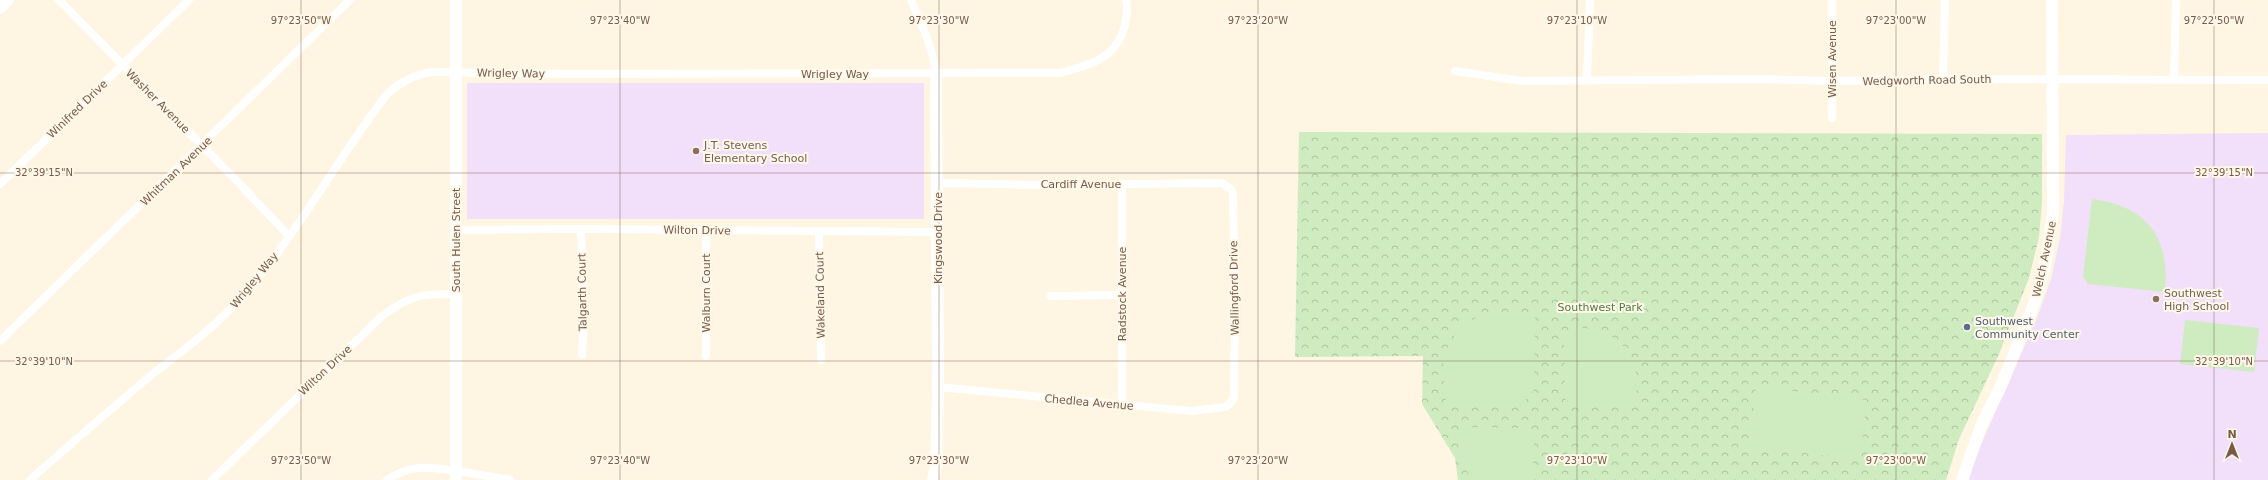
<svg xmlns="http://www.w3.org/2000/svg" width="2268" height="480" viewBox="0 0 2268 480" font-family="'DejaVu Sans',sans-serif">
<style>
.education{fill:#f2dffa}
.forest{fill:url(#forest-crowns)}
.pitch{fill:#cfecc0}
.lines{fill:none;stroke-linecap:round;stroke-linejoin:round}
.street{stroke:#fff;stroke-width:8}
.secondary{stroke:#fff;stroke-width:12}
.ticks{fill:none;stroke:#775b47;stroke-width:1;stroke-opacity:0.45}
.education-dot{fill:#8d6e63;stroke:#fff8ea;stroke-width:1.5}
.service-dot{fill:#5c6f8a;stroke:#fff8ea;stroke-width:1.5}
.labels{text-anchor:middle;stroke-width:4;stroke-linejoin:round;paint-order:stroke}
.street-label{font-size:11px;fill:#775b47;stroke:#fff8ea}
.education-label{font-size:11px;fill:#785e54;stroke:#fff8ea;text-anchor:start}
.park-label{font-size:11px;fill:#4c7d3e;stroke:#fff8ea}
.service-label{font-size:11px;fill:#4e5e75;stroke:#fff8ea;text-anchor:start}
.ticks-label{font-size:10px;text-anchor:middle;fill:#775b47;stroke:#fff8ea;stroke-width:4;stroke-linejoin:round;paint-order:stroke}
</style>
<defs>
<pattern id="forest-crowns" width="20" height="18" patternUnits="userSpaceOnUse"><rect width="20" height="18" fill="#cfecc0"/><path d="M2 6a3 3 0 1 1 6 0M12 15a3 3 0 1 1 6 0" fill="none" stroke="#adc29e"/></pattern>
</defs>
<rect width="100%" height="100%" fill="#fef5e2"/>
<g class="education">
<rect x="467" y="83" width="457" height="136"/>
<polygon points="2268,133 2268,480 1969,480 1977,454 2037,318 2051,279 2060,238 2064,201 2066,135"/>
</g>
<polygon class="forest" points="1299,132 2042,134 2042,201 2039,237 2029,278 1999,354 1959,439 1946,480 1458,480 1455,458 1422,404 1423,356 1295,357"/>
<g class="pitch">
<path d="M 2092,199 C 2147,206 2170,237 2165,292 L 2088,284 L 2083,276 Z"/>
<path d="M 1501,312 L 1520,316 L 1535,315 L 1534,390 L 1522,404 L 1446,404 C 1446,393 1444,383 1443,373 C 1441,348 1459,323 1483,315 C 1488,313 1495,313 1501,312 Z"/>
<polygon points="2185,320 2259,328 2254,372 2180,364"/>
<path d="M 1581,328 C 1608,330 1632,344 1636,374 C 1638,383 1636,393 1636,402 L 1569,402 L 1565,399 L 1564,331 Z"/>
<polygon points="1756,387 1867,400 1860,459 1749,447"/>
<path d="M 1459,427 L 1524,428 L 1534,438 L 1533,480 L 1474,480 C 1459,467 1458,446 1459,427 Z"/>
</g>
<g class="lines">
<g class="street">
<polyline points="59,0 236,180 289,236"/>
<path d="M 911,0 C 922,25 932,46 936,73"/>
<polyline points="1832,0 1832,118"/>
<polyline points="1455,71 1522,81 1756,79 1832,81 1943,79 2268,80"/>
<polyline points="1587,79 1590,0"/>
<polyline points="1943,79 1945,0"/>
<polyline points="2174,79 2176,0"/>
<polyline points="0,184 189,0"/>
<polyline points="1122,184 1122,405"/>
<polyline points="581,229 584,317 582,355"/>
<polyline points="456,230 581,229 938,232"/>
<polyline points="706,230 706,356"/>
<polyline points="819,231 821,360"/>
<polyline points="1051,296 1122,295"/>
<polyline points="0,341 350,0"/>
<polyline points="938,387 1191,411 1226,407 1233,400 1234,396 1235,309 1233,194 1231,189 1222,183 1042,185 938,183"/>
<path d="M 30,480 C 69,445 109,411 149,377 C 178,354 209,332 234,305 C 294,242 334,163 387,94 C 401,82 413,75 432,72 L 570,74 L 1059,73 C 1089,66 1117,58 1125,25 C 1127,16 1128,9 1126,0"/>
<path d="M 212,480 L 381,317 C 408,296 422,293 456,294"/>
<path d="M 387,480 C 412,462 436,468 464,472 C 479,475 495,477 510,480"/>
</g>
<g class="secondary">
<polyline points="456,0 456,480"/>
<polyline points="0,8 8,0"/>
<polyline points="933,480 936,466 938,387 936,73"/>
<polyline points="1962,480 1981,426 2001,386 2034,304 2045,266 2053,214 2052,0"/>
</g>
</g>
<path class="ticks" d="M 301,0 L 301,480M 620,0 L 620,480M 939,0 L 939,480M 1258,0 L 1258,480M 1577,0 L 1577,480M 1896,0 L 1896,480M 2214,0 L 2214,480M 0,173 L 2268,173M 0,361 L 2268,361"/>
<g class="education-dot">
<circle cx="696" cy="151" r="4"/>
<circle cx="2156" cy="299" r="4"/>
</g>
<circle class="service-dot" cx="1967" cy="327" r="4"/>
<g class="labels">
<g class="street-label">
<text transform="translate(1832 59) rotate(-90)" y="4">Wisen Avenue</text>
<text transform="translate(511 73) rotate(1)" y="4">Wrigley Way</text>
<text x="835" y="78">Wrigley Way</text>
<text transform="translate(1927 80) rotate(-1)" y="4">Wedgworth Road South</text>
<text transform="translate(158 101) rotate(45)" y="4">Washer Avenue</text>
<text transform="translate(77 109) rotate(-44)" y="4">Winifred Drive</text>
<text transform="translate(176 171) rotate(-44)" y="4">Whitman Avenue</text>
<text x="1081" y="188">Cardiff Avenue</text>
<text transform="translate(697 230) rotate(1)" y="4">Wilton Drive</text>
<text transform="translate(938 238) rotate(-90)" y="4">Kingswood Drive</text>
<text transform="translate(456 240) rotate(-90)" y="4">South Hulen Street</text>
<text transform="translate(2044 259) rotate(-78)" y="4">Welch Avenue</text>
<text transform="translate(254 280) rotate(-51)" y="4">Wrigley Way</text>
<text transform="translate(1234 288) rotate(-91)" y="4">Wallingford Drive</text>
<text transform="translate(582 292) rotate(-91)" y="4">Talgarth Court</text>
<text transform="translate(706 293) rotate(-90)" y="4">Walburn Court</text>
<text transform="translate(1122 294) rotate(-90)" y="4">Radstock Avenue</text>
<text transform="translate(820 295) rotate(-91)" y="4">Wakeland Court</text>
<text transform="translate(325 370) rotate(-43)" y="4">Wilton Drive</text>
<text transform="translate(1089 402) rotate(5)" y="4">Chedlea Avenue</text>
</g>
<g class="education-label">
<text x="704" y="149">J.T. Stevens<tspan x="704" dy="13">Elementary School</tspan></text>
<text x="2164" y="297">Southwest<tspan x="2164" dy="13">High School</tspan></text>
</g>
<g class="park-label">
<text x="1600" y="311">Southwest Park</text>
</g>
<g class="service-label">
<text x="1975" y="325">Southwest<tspan x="1975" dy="13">Community Center</tspan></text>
</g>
</g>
<g class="ticks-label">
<text x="301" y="24">97°23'50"W</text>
<text x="620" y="24">97°23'40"W</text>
<text x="939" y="24">97°23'30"W</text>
<text x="1258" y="24">97°23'20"W</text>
<text x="1577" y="24">97°23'10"W</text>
<text x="1896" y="24">97°23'00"W</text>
<text x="2214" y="24">97°22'50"W</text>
<text x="44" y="176">32°39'15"N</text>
<text x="2224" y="176">32°39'15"N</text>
<text x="44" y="365">32°39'10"N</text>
<text x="2224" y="365">32°39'10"N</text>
<text x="301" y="464">97°23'50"W</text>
<text x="620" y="464">97°23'40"W</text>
<text x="939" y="464">97°23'30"W</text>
<text x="1258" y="464">97°23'20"W</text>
<text x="1577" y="464">97°23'10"W</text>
<text x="1896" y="464">97°23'00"W</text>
</g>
<g transform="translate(2232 444)" stroke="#fff8ea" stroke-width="3" paint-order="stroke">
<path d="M0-3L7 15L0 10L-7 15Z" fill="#775b47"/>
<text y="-6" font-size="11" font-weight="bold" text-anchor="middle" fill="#775b47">N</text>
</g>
</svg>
